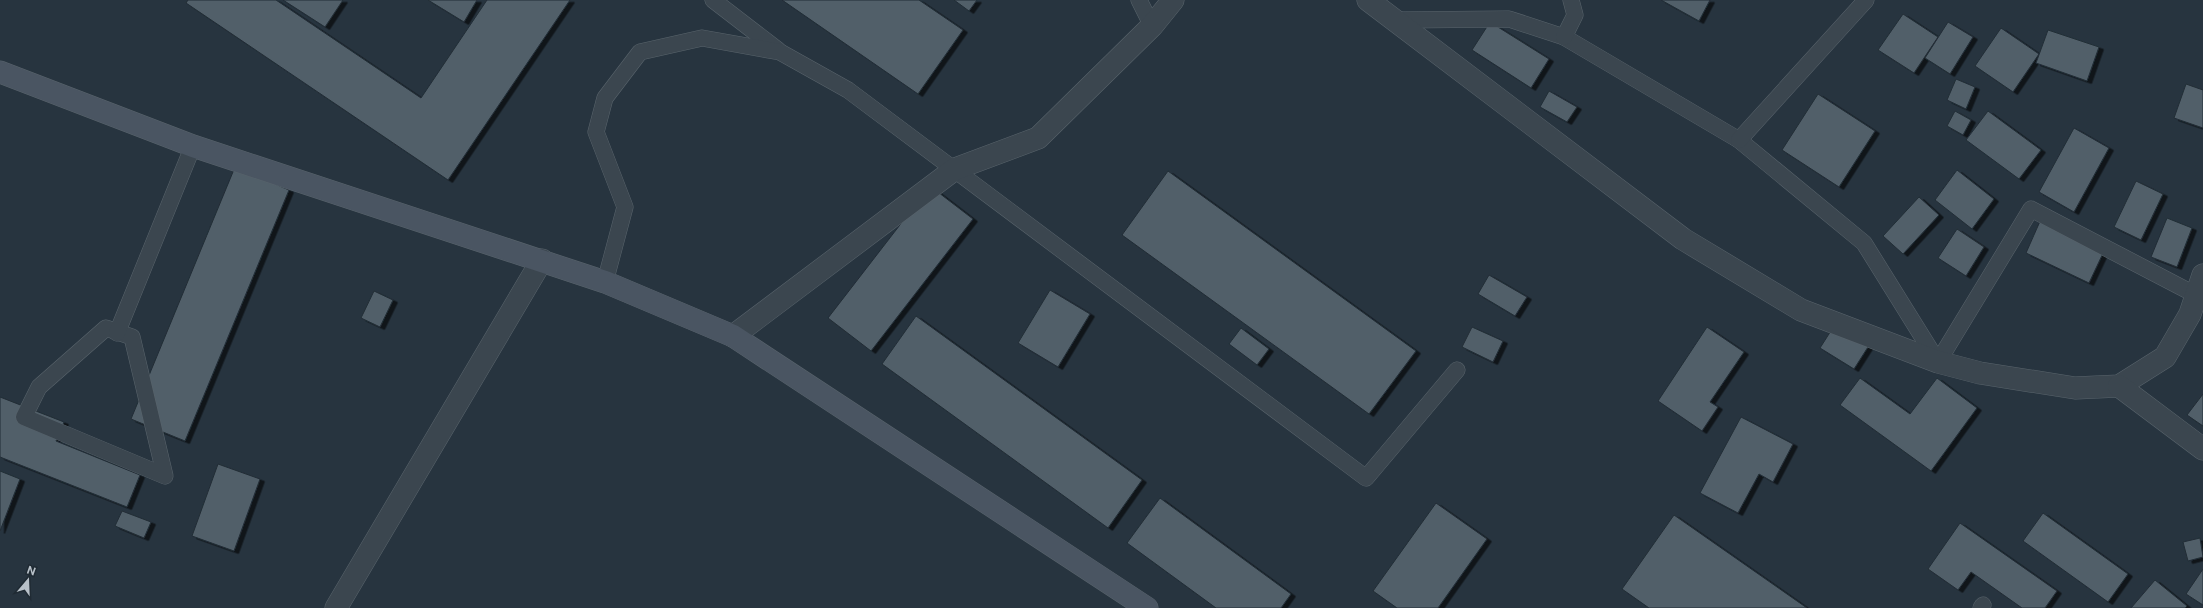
<svg xmlns="http://www.w3.org/2000/svg" width="2203" height="608" viewBox="0 0 2203 608" font-family="'Public Sans',sans-serif">
<style>
.building{fill:#515f69;stroke:#222d36;filter:url(#shadow)}
.lines{fill:none;stroke-linecap:round;stroke-linejoin:round}
.lane-casing{stroke:#59646c;stroke-width:17}
.street-casing{stroke:#59646c;stroke-width:23}
.secondary-casing{stroke:#59646c;stroke-width:23}
.lane{stroke:#3b464f;stroke-width:16}
.street{stroke:#3b464f;stroke-width:22}
.secondary{stroke:#4a5562;stroke-width:22}
</style>
<defs>
<filter id="shadow"><feDropShadow dx="4.5" dy="2.5" stdDeviation="0" flood-color="#0009"/></filter>
</defs>
<rect width="100%" height="100%" fill="#27343f"/>
<g class="building">
<polygon points="188,0 276,0 421,98 487,0 570,0 448,180 186,3"/>
<polygon points="283,0 343,0 325,27"/>
<polygon points="428,0 477,0 464,22"/>
<polygon points="782,0 919,0 963,30 918,94"/>
<polygon points="954,0 977,0 969,11"/>
<polygon points="1661,0 1710,0 1699,21"/>
<polygon points="1903,14 1938,37 1914,73 1878,50"/>
<polygon points="1490,22 1549,59 1531,88 1472,50"/>
<polygon points="1948,22 1973,37 1950,74 1925,58"/>
<polygon points="2001,28 2039,54 2013,92 1975,66"/>
<polygon points="2048,30 2099,47 2087,81 2036,63"/>
<polygon points="1956,79 1975,87 1966,109 1947,100"/>
<polygon points="2186,84 2203,90 2203,128 2174,118"/>
<polygon points="1549,91 1577,107 1567,122 1540,107"/>
<polygon points="1818,94 1875,131 1839,187 1782,150"/>
<polygon points="1955,111 1971,120 1963,135 1947,126"/>
<polygon points="1988,111 2041,150 2019,179 1966,140"/>
<polygon points="2074,128 2109,148 2074,212 2039,192"/>
<polygon points="235,167 289,190 185,441 131,419"/>
<polygon points="1957,170 1994,199 1972,229 1935,200"/>
<polygon points="1168,171 1416,351 1369,414 1122,235"/>
<polygon points="2136,181 2163,194 2141,240 2114,227"/>
<polygon points="930,186 973,219 871,351 828,318"/>
<polygon points="1919,197 1939,215 1903,254 1883,236"/>
<polygon points="2167,218 2192,228 2177,267 2151,257"/>
<polygon points="2041,219 2105,249 2089,283 2026,253"/>
<polygon points="1957,229 1984,247 1966,276 1938,258"/>
<polygon points="1489,275 1527,297 1515,316 1478,294"/>
<polygon points="1050,290 1090,314 1058,367 1018,343"/>
<polygon points="374,291 393,300 380,327 361,318"/>
<polygon points="916,316 1142,480 1108,528 882,364"/>
<polygon points="1834,326 1868,347 1854,369 1820,348"/>
<polygon points="1472,327 1503,341 1493,362 1462,347"/>
<polygon points="1707,327 1744,352 1710,402 1718,407 1702,431 1658,401"/>
<polygon points="1241,328 1269,349 1257,365 1229,344"/>
<polygon points="1860,378 1910,414 1937,378 1977,408 1931,471 1840,405"/>
<polygon points="2203,394 2203,426 2187,415"/>
<polygon points="0,397 64,422 56,441 140,475 127,507 0,457"/>
<polygon points="1741,417 1793,444 1773,482 1759,474 1738,513 1700,493"/>
<polygon points="218,464 260,479 234,551 192,536"/>
<polygon points="0,471 20,479 0,531"/>
<polygon points="1160,498 1291,594 1281,608 1216,608 1127,543"/>
<polygon points="1436,503 1487,539 1438,608 1397,608 1373,591"/>
<polygon points="122,511 151,522 144,538 115,526"/>
<polygon points="2043,513 2128,574 2108,602 2023,541"/>
<polygon points="1674,515 1807,608 1649,608 1622,589"/>
<polygon points="1960,523 2057,591 2045,608 2022,608 1971,572 1958,590 1928,569"/>
<polygon points="2200,538 2203,557 2188,561 2183,542"/>
<polygon points="2203,569 2203,605 2186,594"/>
<polygon points="2155,580 2187,606 2185,608 2131,608"/>
</g>
<g class="lines">
<g class="lane-casing">
<g id="lane">
<polyline points="713,0 778,50"/>
<polyline points="1139,0 1152,26"/>
<polyline points="1397,20 1509,19 1564,37 1739,140 1864,243 1938,362 2031,209 2196,295"/>
<polyline points="1564,37 1575,15 1571,0"/>
<polyline points="1739,140 1866,0"/>
<polyline points="605,282 625,207 596,132 605,98 640,52 702,38 780,52 848,90 1366,478 1457,370"/>
<polygon points="106,328 132,337 165,476 24,417 39,387"/>
<polyline points="117,333 193,146"/>
<polyline points="1981,608 1983,605"/>
</g>
</g>
<g class="street-casing">
<g id="street">
<polyline points="1368,0 1683,239 1801,310 1938,362 1980,373 2075,388 2119,386 2165,357 2190,314 2203,275"/>
<polyline points="733,336 955,169 1038,138 1152,26 1173,0"/>
<polyline points="2119,386 2203,449"/>
<polyline points="336,608 542,260"/>
</g>
</g>
<g class="secondary-casing">
<polyline id="secondary" points="0,72 193,146 605,282 733,336 1147,608"/>
</g>
<use href="#lane" class="lane"/>
<use href="#street" class="street"/>
<use href="#secondary" class="secondary"/>
</g>
<g transform="translate(28 580) rotate(19)" stroke="#202b34" stroke-width="3" paint-order="stroke">
<path d="M0-3L7 15L0 10L-7 15Z" fill="#b8c1c9"/>
<text y="-6" font-size="11" font-weight="bold" text-anchor="middle" fill="#b8c1c9">N</text>
</g>
</svg>
